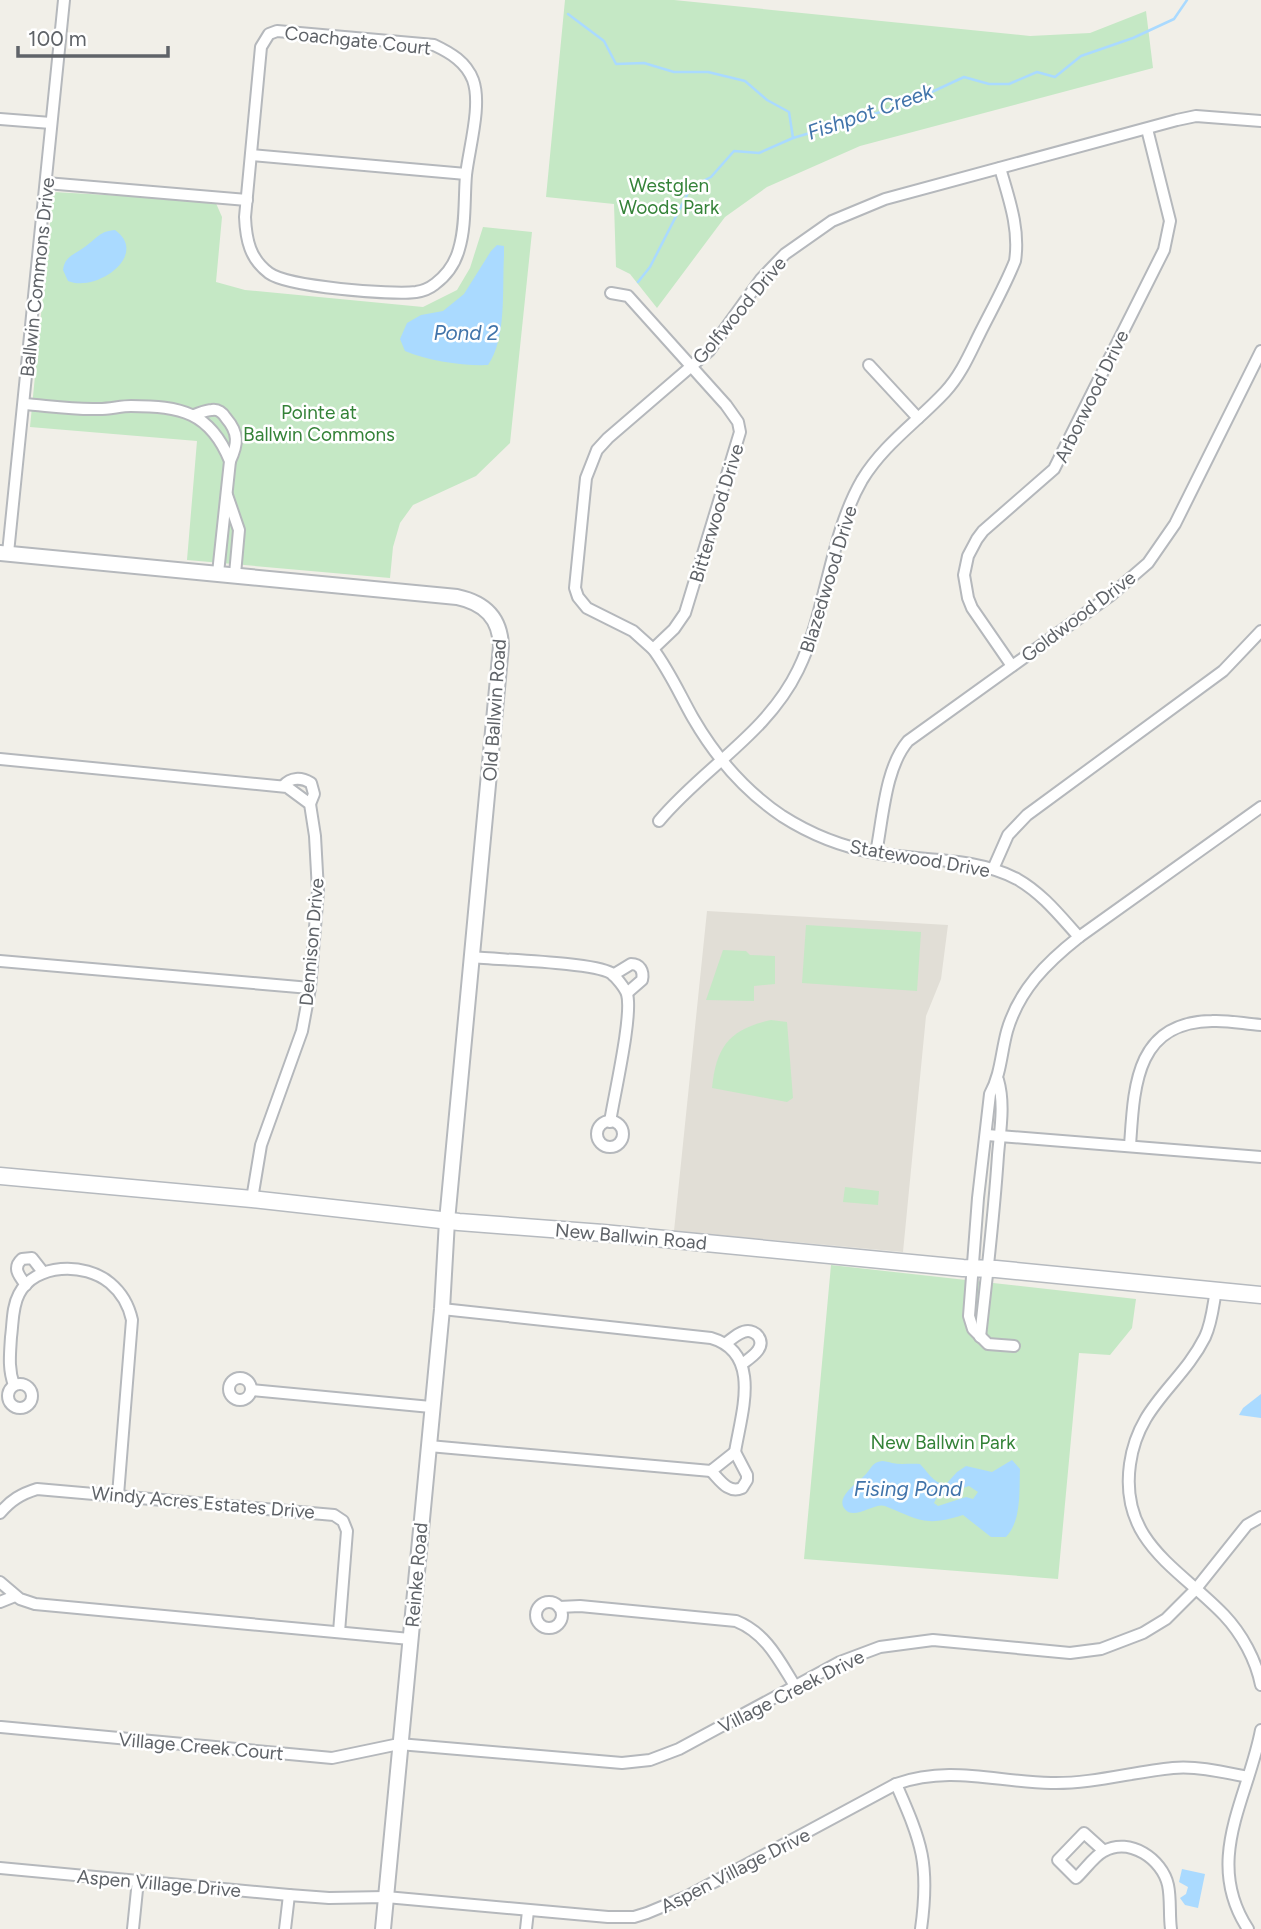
<svg xmlns="http://www.w3.org/2000/svg" width="1261" height="1929" viewBox="0 0 1261 1929" font-family="Figtree,sans-serif">
<style>
.education{fill:#e1ded6}
.green{fill:#c5e8c5}
.water{fill:#aadaff;fill-rule:evenodd}
.lines{fill:none;stroke-linecap:round;stroke-linejoin:round}
.stream{stroke:#aadaff;stroke-width:2.5}
.minor-casing{stroke:#b5b8bc;stroke-width:14}
.tertiary-casing{stroke:#b5b8bc;stroke-width:18}
.secondary-casing{stroke:#b6babf;stroke-width:19}
.minor{stroke:#fff;stroke-width:10}
.tertiary{stroke:#fff;stroke-width:14}
.secondary{stroke:#fff;stroke-width:16}
.labels{text-anchor:middle;stroke-width:5;stroke-linejoin:round;paint-order:stroke}
.street-label{font-size:19px;fill:#5f6368;stroke:#fff}
.park-label{font-size:19px;fill:#348238;stroke:#fff}
.water-label{font-size:21px;font-style:italic;fill:#4174aa;stroke:#fff}
</style>
<rect width="100%" height="100%" fill="#f1efe8"/>
<polygon class="education" points="707,911 948,925 941,979 926,1016 903,1252 674,1231"/>
<g class="green">
<polygon points="565,0 674,0 1030,36 1090,33 1146,11 1153,68 860,146 767,187 725,217 657,308 630,274 616,267 614,204 546,197"/>
<polygon points="53,192 215,201 222,217 216,282 245,290 423,307 457,290 470,268 483,227 532,232 510,443 476,476 413,505 400,523 393,547 390,578 187,560 197,441 30,427"/>
<polygon points="806,925 921,932 917,991 802,983"/>
<polygon points="723,950 746,951 750,955 775,956 775,984 754,986 754,1001 706,1000"/>
<path d="M 771,1020 L 787,1022 L 793,1098 L 787,1102 L 712,1088 C 716,1046 730,1029 771,1020 Z"/>
<polygon points="845,1187 879,1191 878,1205 843,1202"/>
<polygon points="831,1265 1136,1299 1132,1328 1110,1355 1079,1353 1058,1579 804,1559"/>
</g>
<g class="water">
<path d="M 115,230 C 150,255 96,293 68,281 L 63,270 C 65,255 75,255 86,246 C 97,238 100,231 115,230 Z"/>
<path d="M 497,245 L 504,246 L 504,256 C 502,289 507,338 488,365 C 463,366 428,361 405,351 L 400,339 L 407,323 L 421,315 L 443,311 L 464,294 L 491,251 Z"/>
<polygon points="1261,1394 1261,1418 1239,1415 1243,1408"/>
<path d="M 1012,1460 L 1020,1469 C 1019,1490 1022,1520 1006,1537 L 991,1537 L 963,1515 C 925,1527 920,1520 885,1506 C 874,1502 853,1522 844,1508 C 836,1496 859,1482 866,1474 C 871,1469 872,1462 882,1461 C 885,1461 889,1462 892,1463 C 901,1465 910,1463 920,1464 C 928,1472 935,1486 947,1483 L 957,1472 L 966,1466 L 992,1472 ZM 969,1486 L 978,1492 L 973,1499 L 966,1497 L 938,1506 L 934,1503 L 937,1497 Z"/>
<polygon points="1182,1869 1205,1874 1198,1908 1185,1905 1180,1898 1186,1894 1188,1887 1179,1882"/>
</g>
<g class="lines">
<g class="stream">
<polyline points="568,14 604,41 616,64 644,63 674,72 708,72 745,81 767,100 789,112 793,138"/>
<polyline points="638,282 650,267 691,187 711,177 734,151 759,153 793,138 904,105 964,77 989,84 1009,84 1037,72 1055,77 1081,56 1133,38 1174,19 1187,0"/>
</g>
<g class="minor-casing">
<g id="minor">
<path d="M 277,31 L 434,45 C 451,53 466,62 473,80 C 482,105 469,148 466,175 C 464,199 466,226 459,249 C 455,264 447,275 435,284 C 430,288 423,291 416,292 C 391,295 288,287 269,273 C 250,259 246,240 245,217 L 261,47 L 269,34 Z"/>
<polyline points="0,119 51,123"/>
<polyline points="251,155 466,174"/>
<polyline points="46,183 247,200"/>
<polyline points="611,293 628,296 726,405 738,422 740,432 685,613 674,629 653,649"/>
<polyline points="869,365 918,418"/>
<path d="M 24,404 C 49,406 74,410 99,409 C 110,409 121,406 131,406 C 181,406 210,412 230,461 L 218,573"/>
<path d="M 194,415 C 200,413 206,410 212,410 C 218,409 223,413 226,418 C 239,433 238,444 230,461"/>
<polyline points="227,495 239,530 235,574"/>
<polyline points="8,553 64,0"/>
<polyline points="1012,666 972,608 968,598 964,575 968,556 977,539 983,531 1054,469 1164,250 1170,221 1147,129"/>
<polyline points="0,759 287,787 310,804 315,836 318,891 310,988 302,1031 261,1145 252,1199"/>
<path d="M 283,786 C 291,777 301,777 311,783 L 314,794 L 310,804"/>
<path d="M 659,821 C 703,768 767,734 798,670 C 827,611 829,537 862,480 C 884,444 917,422 945,392 C 961,375 970,353 980,333 C 992,309 1005,286 1015,261 C 1020,229 1009,199 1000,168"/>
<path d="M 876,853 C 883,818 885,768 908,741 L 1111,595 L 1148,563 L 1175,524 L 1261,351"/>
<polyline points="993,869 1008,835 1027,815 1223,671 1261,631"/>
<path d="M 1079,937 C 1060,916 1042,893 1017,879 C 973,856 923,862 876,853 C 843,847 810,834 782,816 C 745,791 715,756 693,718 C 680,695 669,670 653,649 L 633,631 L 587,608 L 578,597 L 575,588 L 586,478 L 597,450 L 608,438 L 709,351 L 761,279 L 785,254 L 832,221 L 885,199 L 1177,120 L 1196,116 L 1261,121"/>
<path d="M 472,957 C 500,960 591,962 611,973 C 616,977 625,988 627,994 C 633,1015 614,1096 610,1122"/>
<polyline points="0,961 310,988"/>
<path d="M 613,975 L 631,964 C 640,964 644,971 642,980 L 627,993"/>
<circle cx="610" cy="1134" r="13"/>
<polyline points="987,1135 1261,1157"/>
<path d="M 1130,1146 C 1134,1087 1135,1022 1212,1021 C 1228,1020 1245,1024 1261,1025"/>
<path d="M 26,1285 C 19,1276 12,1268 22,1259 L 32,1258 L 43,1272"/>
<path d="M 1216,1290 C 1213,1306 1212,1322 1205,1337 C 1181,1385 1138,1405 1130,1464 C 1119,1542 1179,1568 1224,1615 C 1242,1634 1256,1660 1261,1685"/>
<path d="M 442,1309 L 711,1338 C 763,1353 741,1414 735,1452"/>
<path d="M 980,1337 C 987,1276 994,1216 998,1155 C 1000,1131 1005,1104 998,1080"/>
<path d="M 726,1343 C 732,1339 740,1331 748,1331 C 751,1331 756,1333 758,1336 C 767,1348 750,1358 742,1364"/>
<path d="M 1014,1346 L 988,1344 L 973,1329 L 969,1316 L 978,1198 L 990,1094 C 1001,1074 1001,1053 1007,1031 C 1019,990 1046,963 1079,937 L 1261,807"/>
<circle cx="240" cy="1389" r="11"/>
<circle cx="20" cy="1396" r="12"/>
<path d="M 14,1385 C 8,1369 10,1354 11,1337 C 13,1323 12,1307 19,1294 C 35,1263 85,1262 110,1283 C 122,1293 129,1306 132,1320 L 118,1495"/>
<polyline points="251,1390 431,1407"/>
<polyline points="429,1446 711,1471 735,1452"/>
<path d="M 711,1471 C 720,1480 728,1494 742,1488 L 747,1480 L 747,1475 L 735,1452"/>
<path d="M 0,1513 C 11,1500 21,1494 37,1489 L 334,1515 L 343,1521 L 347,1531 L 339,1632"/>
<polyline points="0,1582 20,1599 35,1604 410,1639"/>
<circle cx="549" cy="1615" r="13"/>
<polyline points="0,1602 15,1596"/>
<path d="M 559,1607 L 580,1606 L 736,1621 C 766,1633 779,1660 795,1686"/>
<polyline points="1,1727 332,1758 399,1744 622,1763 650,1760 679,1749 840,1662 880,1647 933,1640 1070,1653 1101,1649 1143,1633 1166,1619 1195,1590 1247,1525 1261,1517"/>
<path d="M 896,1784 C 922,1843 930,1864 921,1929"/>
<path d="M 1104,1851 L 1084,1833 L 1058,1860 L 1076,1878 C 1084,1871 1094,1856 1104,1851 C 1130,1837 1162,1859 1168,1885 C 1171,1899 1169,1915 1171,1929"/>
<path d="M 0,1868 L 289,1895 L 329,1898 L 386,1897 L 608,1917 L 634,1917 L 647,1913 L 688,1896 L 896,1784 C 950,1765 996,1782 1051,1783 C 1092,1784 1132,1772 1173,1768 C 1199,1766 1223,1772 1248,1777"/>
<polyline points="133,1929 138,1880"/>
<polyline points="285,1929 289,1895"/>
<polyline points="526,1929 528,1911"/>
<path d="M 1248,1929 C 1203,1860 1248,1799 1261,1730"/>
</g>
</g>
<g class="tertiary-casing">
<path id="tertiary" d="M 0,553 L 457,597 C 485,603 500,618 501,646 L 447,1221 L 442,1309 L 383,1929"/>
</g>
<g class="secondary-casing">
<polyline id="secondary" points="0,1176 252,1199 459,1222 603,1233 963,1268 996,1269 1261,1295"/>
</g>
<use href="#minor" class="minor"/>
<use href="#tertiary" class="tertiary"/>
<use href="#secondary" class="secondary"/>
</g>
<g class="labels">
<g class="street-label">
<text transform="translate(358 40) rotate(6)" y="7">Coachgate Court</text>
<text transform="translate(37 277) rotate(-84)" y="7">Ballwin Commons Drive</text>
<text transform="translate(739 310) rotate(-50)" y="7">Golfwood Drive</text>
<text transform="translate(1091 396) rotate(-64)" y="7">Arborwood Drive</text>
<text transform="translate(716 513) rotate(-73)" y="7">Bitterwood Drive</text>
<text transform="translate(828 579) rotate(-73)" y="7">Blazedwood Drive</text>
<text transform="translate(1078 616) rotate(-37)" y="7">Goldwood Drive</text>
<text transform="translate(494 710) rotate(-86)" y="7">Old Ballwin Road</text>
<text transform="translate(920 858) rotate(10)" y="7">Statewood Drive</text>
<text transform="translate(311 942) rotate(-85)" y="7">Dennison Drive</text>
<text transform="translate(631 1236) rotate(5)" y="7">New Ballwin Road</text>
<text transform="translate(203 1502) rotate(5)" y="7">Windy Acres Estates Drive</text>
<text transform="translate(416 1575) rotate(-85)" y="7">Reinke Road</text>
<text transform="translate(791 1691) rotate(-27)" y="7">Village Creek Drive</text>
<text transform="translate(201 1746) rotate(5)" y="7">Village Creek Court</text>
<text transform="translate(735 1870) rotate(-27)" y="7">Aspen Village Drive</text>
<text transform="translate(159 1883) rotate(5)" y="7">Aspen Village Drive</text>
</g>
<g class="park-label">
<text x="669" y="192">Westglen<tspan x="669" dy="22">Woods Park</tspan></text>
<text x="319" y="419">Pointe at<tspan x="319" dy="22">Ballwin Commons</tspan></text>
<text x="943" y="1449">New Ballwin Park</text>
</g>
<g class="water-label">
<text transform="translate(870 112) rotate(-19)" y="7">Fishpot Creek</text>
<text x="466" y="340">Pond 2</text>
<text x="908" y="1496">Fising Pond</text>
</g>
</g>
<path d="M18 46v10h150v-10" fill="none" stroke="#5f6368" stroke-width="3.5"/>
<text x="28" y="46" font-size="21" fill="#5f6368" stroke="#ffffff" stroke-width="5" paint-order="stroke">100 m</text>
</svg>
